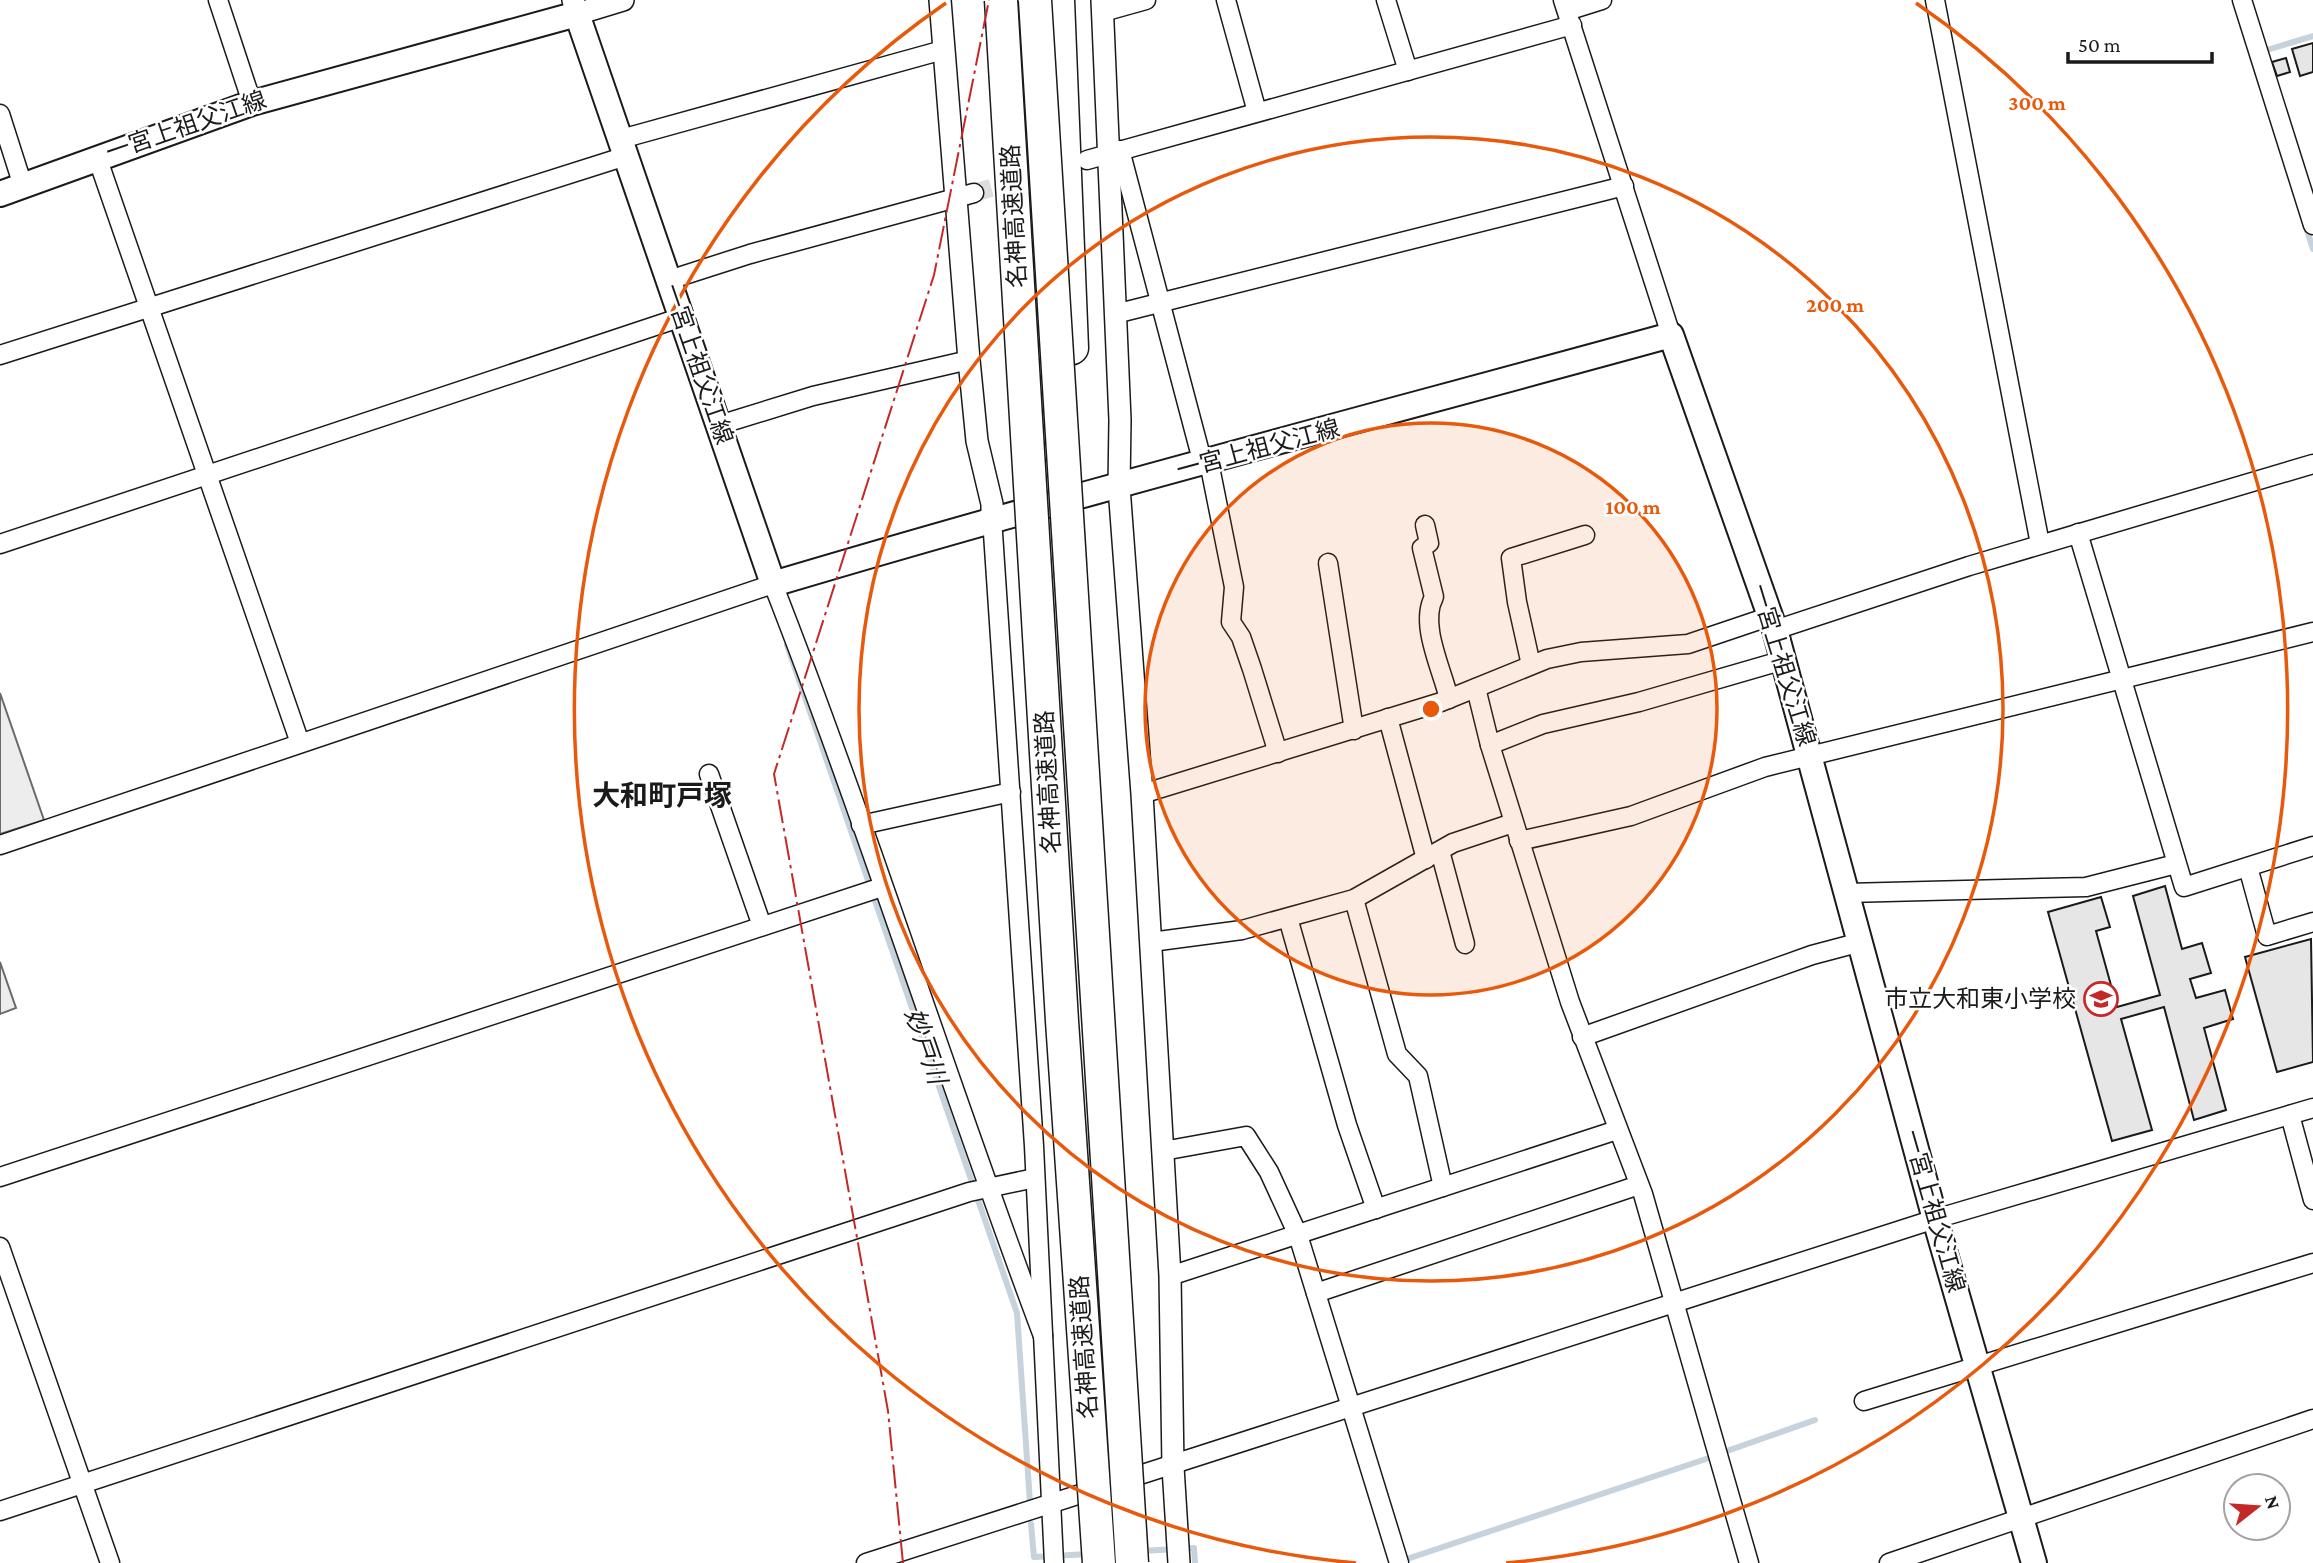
<svg xmlns="http://www.w3.org/2000/svg" width="2313" height="1563" viewBox="0 0 2313 1563" font-family="'Crimson Pro','Noto Sans JP',serif">
<style>
.parking{fill:#ededed;stroke:#6a6a6a;stroke-width:2}
.lines{fill:none;stroke-linecap:round;stroke-linejoin:round}
.stream{stroke:#c6d2dc;stroke-width:6}
.building{fill:#e6e6e6;stroke:#1a1a1a;stroke-width:2}
.minor-tunnel{stroke:#ddd;stroke-width:18;stroke-dasharray:18 9;stroke-linecap:butt}
.minor-casing{stroke:#1a1a1a;stroke-width:21}
.tertiary-casing{stroke:#1a1a1a;stroke-width:24}
.secondary-casing{stroke:#1a1a1a;stroke-width:28}
.motorway-casing{stroke:#1a1a1a;stroke-width:35}
.minor{stroke:#fff;stroke-width:18}
.tertiary{stroke:#fff;stroke-width:21}
.secondary{stroke:#fff;stroke-width:24}
.motorway{stroke:#fff;stroke-width:32}
.motorway-bridge-casing{stroke:#1a1a1a;stroke-width:35;stroke-linecap:butt}
.motorway-bridge{stroke:#fff;stroke-width:32}
.power{stroke:#c62828;stroke-width:2;stroke-dasharray:24 5 3.5 5;stroke-linecap:butt}
.ring{fill:none;stroke:#e8590c;stroke-width:3.5}
.labels{text-anchor:middle;stroke-width:5;stroke-linejoin:round;paint-order:stroke}
.street-label{font-size:24px;fill:#1a1a1a;stroke:#fff}
.poi-label{font-size:24px;fill:#1a1a1a;stroke:#fff;text-anchor:end}
.water-label{font-size:26px;font-style:italic;fill:#1a1a1a;stroke:#fff}
.quarter-label{font-size:28px;font-weight:bold;fill:#1a1a1a;stroke:#fff}
.centre{fill:#e8590c;stroke:#fff;stroke-width:3.5}
.ring-label{font-size:21px;text-anchor:middle;font-weight:bold;fill:#e8590c;stroke:#fff;stroke-width:5;stroke-linejoin:round;paint-order:stroke}
</style>
<rect width="100%" height="100%" fill="#fff"/>
<g class="parking">
<polygon points="0,693 44,820 0,834"/>
<polygon points="0,962 16,1008 0,1014"/>
</g>
<g class="lines">
<g class="stream">
<polyline points="2267,50 2313,36"/>
<polyline points="2305,224 2313,249"/>
<polyline points="787,645 1017,1313 1030,1503"/>
<polyline points="1724,1452 1815,1420"/>
<polyline points="1031,1524 1034,1557 1089,1554"/>
<polyline points="1142,1551 1194,1548 1195,1563"/>
<polyline points="1404,1560 1709,1458"/>
</g>
</g>
<g class="building">
<polygon points="2313,43 2313,72 2300,76 2292,49"/>
<polygon points="2286,58 2290,72 2277,76 2272,62"/>
<polygon points="2165,886 2182,949 2202,943 2211,973 2190,979 2196,998 2225,990 2233,1019 2204,1028 2226,1110 2194,1120 2164,1007 2121,1019 2152,1130 2112,1141 2048,912 2101,897 2110,927 2096,931 2117,1007 2160,995 2133,896"/>
<polygon points="2311,939 2313,1062 2277,1072 2245,957"/>
</g>
<g class="lines">
<polyline class="minor-tunnel" points="974,193 1053,170"/>
<g class="minor-casing">
<g id="minor">
<polyline points="218,0 252,103"/>
<polyline points="1226,0 1257,112"/>
<polyline points="1386,0 1408,71"/>
<polyline points="1563,0 1671,335"/>
<polyline points="1935,0 2040,544"/>
<polyline points="2242,0 2313,225"/>
<polyline points="1567,11 1602,0"/>
<polyline points="1103,12 1146,0"/>
<polyline points="0,114 23,186"/>
<polyline points="621,139 943,50"/>
<polyline points="1120,150 1203,464"/>
<polyline points="97,157 300,743"/>
<polyline points="1087,160 1572,25"/>
<polyline points="669,280 750,254 974,193"/>
<polyline points="1115,314 1624,186"/>
<polyline points="0,355 626,156"/>
<polyline points="719,425 813,396 969,360"/>
<polyline points="1209,462 1234,587 1231,622 1241,637 1252,669 1278,753"/>
<polyline points="992,518 1034,1146 1054,1563"/>
<path d="M 1425,525 L 1429,543 L 1422,548 L 1434,597 C 1419,624 1442,669 1449,699"/>
<polyline points="2078,533 2184,887 2313,846"/>
<polyline points="0,544 682,317"/>
<polyline points="1328,563 1354,730"/>
<polyline points="1775,630 1969,566 2313,464"/>
<polyline points="1531,665 1517,602 1511,558 1585,535"/>
<polyline points="1476,688 1490,745 1570,1002 1643,1194 1749,1563"/>
<polyline points="1388,718 1426,859"/>
<polyline points="1490,745 1543,724 1639,702 1784,660"/>
<polyline points="709,774 762,926"/>
<polyline points="1142,794 1441,702 1547,659 1581,652 1688,644 1771,616"/>
<polyline points="861,825 1011,792"/>
<polyline points="1519,841 1631,816 1765,767 2313,632"/>
<path d="M 0,845 L 773,584 C 870,832 949,1087 1043,1336"/>
<polyline points="1440,851 1465,944"/>
<polyline points="2248,867 2267,936 2313,922"/>
<polyline points="1847,893 2086,887 2176,864"/>
<polyline points="1354,899 1397,1054 1418,1076 1443,1187"/>
<polyline points="1288,918 1347,1125 1376,1209"/>
<polyline points="1151,942 1242,930 1354,899 1453,843 1513,823"/>
<polyline points="1582,1037 1812,955 1861,942"/>
<polyline points="2290,1115 2313,1200"/>
<polyline points="1163,1151 1246,1136 1269,1172 1298,1235 1399,1563"/>
<polyline points="0,1177 882,887"/>
<polyline points="0,1247 110,1563"/>
<polyline points="1170,1276 1617,1130"/>
<polyline points="1316,1293 1639,1185"/>
<polyline points="1864,1401 2313,1263"/>
<polyline points="0,1511 969,1192 1035,1178"/>
<polyline points="866,1563 1935,1219 2313,1108"/>
<polyline points="1889,1563 2313,1419"/>
</g>
</g>
<g class="tertiary-casing">
<g id="tertiary">
<polyline points="573,0 577,14 623,0"/>
<polyline points="940,0 969,360 977,441 992,504 992,518"/>
<polyline points="1102,0 1120,420 1119,487 1142,794 1170,1276 1173,1467 1179,1563"/>
</g>
</g>
<g class="secondary-casing">
<path id="secondary" d="M 0,194 L 252,103 L 577,14 L 773,584 C 1071,495 1372,417 1671,335 L 1775,630 L 1935,1219 L 2034,1563"/>
</g>
<g class="motorway-casing">
<polyline id="motorway" points="1058,0 1072,348"/>
</g>
<use href="#minor" class="minor"/>
<use href="#tertiary" class="tertiary"/>
<use href="#secondary" class="secondary"/>
<use href="#motorway" class="motorway"/>
<g class="motorway-bridge-casing">
<g id="motorway-bridge">
<polyline points="1001,0 1062,1021 1099,1563"/>
<polyline points="1035,0 1132,1563"/>
</g>
</g>
<use href="#motorway-bridge" class="motorway-bridge"/>
<polyline class="power" points="903,1563 888,1411 774,774 934,275 989,0"/>
</g>
<circle cx="1431" cy="709" r="286" fill="#e8590c" fill-opacity=".12"/>
<g class="ring">
<circle cx="1431" cy="709" r="286"/>
<circle cx="1431" cy="709" r="572"/>
<path d="M1356 1563A857 857 0 0 1 946 3M1916 3A857 857 0 0 1 1506 1563"/>
</g>
<defs>
<g id="school-ring" transform="scale(1.75)"><circle r="9.5" fill="#fff" stroke="#c62828" stroke-width="1.5"/><path d="M0-5L7-2L0 1L-7-2ZM-4 1L0 2.5L4 1V4Q0 6-4 4Z" fill="#c62828"/></g>
</defs>
<g fill-rule="evenodd">
<use href="#school-ring" x="2101" y="999"/>
</g>
<g class="labels">
<g class="street-label">
<text transform="translate(186 126) rotate(-19)" y="8">一宮上祖父江線</text>
<text transform="translate(1014 216) rotate(-93)" y="8">名神高速道路</text>
<text transform="translate(698 364) rotate(71)" y="8">一宮上祖父江線</text>
<text transform="translate(1258 449) rotate(-15)" y="8">一宮上祖父江線</text>
<text transform="translate(1783 665) rotate(73)" y="8">一宮上祖父江線</text>
<text transform="translate(1048 782) rotate(-93)" y="8">名神高速道路</text>
<text transform="translate(1934 1211) rotate(74)" y="8">一宮上祖父江線</text>
<text transform="translate(1084 1347) rotate(-94)" y="8">名神高速道路</text>
</g>
<g class="poi-label">
<text x="2076" y="1007">市立大和東小学校</text>
</g>
<g class="water-label">
<text transform="translate(926 1046) rotate(71)" y="9">妙戸川</text>
</g>
<g class="quarter-label">
<text x="662" y="805">大和町戸塚</text>
</g>
</g>
<circle cx="1431" cy="709" r="10" class="centre"/>
<g class="ring-label">
<text x="2037" y="110">300 m</text>
<text x="1835" y="312">200 m</text>
<text x="1633" y="514">100 m</text>
</g>
<g transform="translate(2257 1507) rotate(73)"><circle r="33" fill="#ffffff" stroke="#a3a3a3" stroke-width="2"/>
<path d="M0-5L12 26L0 18L-12 26Z" fill="#c62828"/>
<text y="-10" font-size="19" font-weight="bold" text-anchor="middle" fill="#1a1a1a">N</text>
</g>
<path d="M2068 52v10h144v-10" fill="none" stroke="#1a1a1a" stroke-width="3.5"/>
<text x="2078" y="52" font-size="21" fill="#1a1a1a" stroke="#ffffff" stroke-width="5" paint-order="stroke">50 m</text>
</svg>
